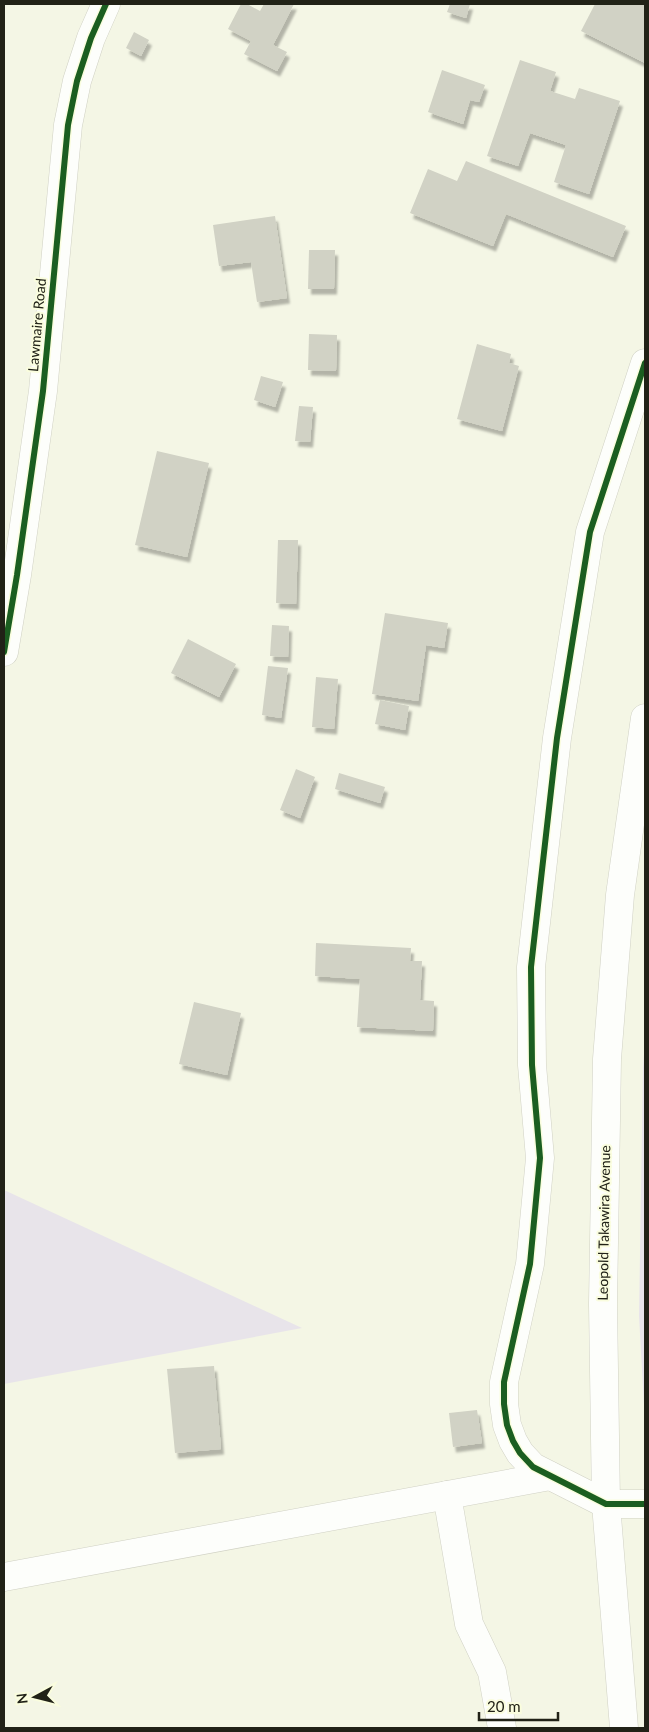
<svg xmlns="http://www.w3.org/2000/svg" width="649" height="1732" font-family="Lato,sans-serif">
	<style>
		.green { fill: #e8e4ea }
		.building { fill: #d1d2c5; filter: url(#shadow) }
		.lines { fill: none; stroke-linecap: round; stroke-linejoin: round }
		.minor-casing { stroke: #d0d1c4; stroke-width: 29 }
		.highway-casing { stroke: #d0d1c4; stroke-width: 29 }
		.minor { stroke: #fdfefb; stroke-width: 28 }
		.highway { stroke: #fdfefb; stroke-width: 28 }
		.cycleway-casing { stroke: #fafdde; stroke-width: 9 }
		.cycleway { stroke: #1b5e20; stroke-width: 6 }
		.labels { text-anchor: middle; stroke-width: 4; stroke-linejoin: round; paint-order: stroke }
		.street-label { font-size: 14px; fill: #212217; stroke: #fafdde }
	</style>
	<defs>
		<filter id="shadow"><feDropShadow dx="3" dy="5.5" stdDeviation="1" flood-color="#0004"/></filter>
	</defs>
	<rect width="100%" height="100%" fill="#f4f6e5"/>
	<g class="green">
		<polygon points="645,1040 645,1423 639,1316 643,1068"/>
		<polygon points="4,1190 302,1328 4,1384"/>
	</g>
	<g class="building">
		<polygon points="241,4 247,4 260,11 264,4 294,4 273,45 287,52 277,71 244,54 251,41 228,29"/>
		<polygon points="450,4 470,4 466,18 447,12"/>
		<polygon points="595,4 645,4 645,63 581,31"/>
		<polygon points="134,32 149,40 141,56 126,48"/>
		<polygon points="520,60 556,72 550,91 575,99 579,88 620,101 589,194 554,182 566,145 530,133 518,166 487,156"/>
		<polygon points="442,70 485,85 479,102 470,100 463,124 428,112"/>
		<polygon points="466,161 626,226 613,257 506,214 493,246 410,213 428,169 457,181"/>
		<polygon points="275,216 287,298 257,302 251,262 219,266 213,225"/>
		<polygon points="309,250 335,250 334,289 308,289"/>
		<polygon points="309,334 337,335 336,371 308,370"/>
		<polygon points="477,344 511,354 509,363 519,366 502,431 457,419"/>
		<polygon points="261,376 283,382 275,407 254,400"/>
		<polygon points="299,406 313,407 310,442 295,441"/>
		<polygon points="157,451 209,463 187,557 135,545"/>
		<polygon points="278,540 298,540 296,604 276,603"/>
		<polygon points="385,613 448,623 444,648 426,645 418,701 372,694"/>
		<polygon points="272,625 289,626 288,657 270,656"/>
		<polygon points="188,639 236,664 219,697 171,673"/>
		<polygon points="268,666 288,668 281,718 262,715"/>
		<polygon points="316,677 338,679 334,729 312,727"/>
		<polygon points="380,700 409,706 405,730 375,724"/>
		<polygon points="296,769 315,777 300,818 280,810"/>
		<polygon points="339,773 385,787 380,803 335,789"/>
		<polygon points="316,943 411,948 410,961 422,961 420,1000 434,1001 433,1031 357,1027 360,979 315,976"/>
		<polygon points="194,1002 241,1013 227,1075 179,1064"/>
		<polygon points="214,1366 221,1449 175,1453 167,1369"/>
		<polygon points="477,1410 482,1443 453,1447 449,1413"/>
	</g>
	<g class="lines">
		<g class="minor-casing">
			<g id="minor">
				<polyline points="645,363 590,532 557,738 531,967 532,1065 540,1158 530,1264 504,1382 504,1404 507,1425 513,1441 520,1453 533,1467 606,1504 645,1504"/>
				<polyline points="4,652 17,575 43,391 68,125 77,81 91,38 106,4"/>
				<polyline points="447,1495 469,1624 492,1672 502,1728"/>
				<polyline points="4,1577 550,1476"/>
			</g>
		</g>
		<g class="highway-casing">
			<polyline id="highway" points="624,1728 606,1504 603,1304 607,1059 620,895 645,718"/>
		</g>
		<use href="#minor" class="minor"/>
		<use href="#highway" class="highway"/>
		<g class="cycleway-casing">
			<g id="cycleway">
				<polyline points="645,363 590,532 557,738 531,967 532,1065 540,1158 530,1264 504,1382 504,1404 507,1425 513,1441 520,1453 533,1467 606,1504 645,1504"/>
				<polyline points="4,652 17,575 43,391 68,125 77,81 91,38 106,4"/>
			</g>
		</g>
		<use href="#cycleway" class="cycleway"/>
	</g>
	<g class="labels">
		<g class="street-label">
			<text transform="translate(37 325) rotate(-85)" y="5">Lawmaire Road</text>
			<text transform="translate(604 1223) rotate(-89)" y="5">Leopold Takawira Avenue</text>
		</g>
	</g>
	<rect width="649" height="1732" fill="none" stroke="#212217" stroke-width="10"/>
	<g transform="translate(35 1697) rotate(263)" stroke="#fafdde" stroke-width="4" paint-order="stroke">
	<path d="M0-4L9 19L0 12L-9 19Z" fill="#212217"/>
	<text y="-8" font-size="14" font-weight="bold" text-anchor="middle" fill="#212217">N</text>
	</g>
	<path d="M479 1712v8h79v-8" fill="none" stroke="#212217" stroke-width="2.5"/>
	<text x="487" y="1712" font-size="15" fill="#212217" stroke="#fafdde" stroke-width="4" paint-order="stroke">20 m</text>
</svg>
